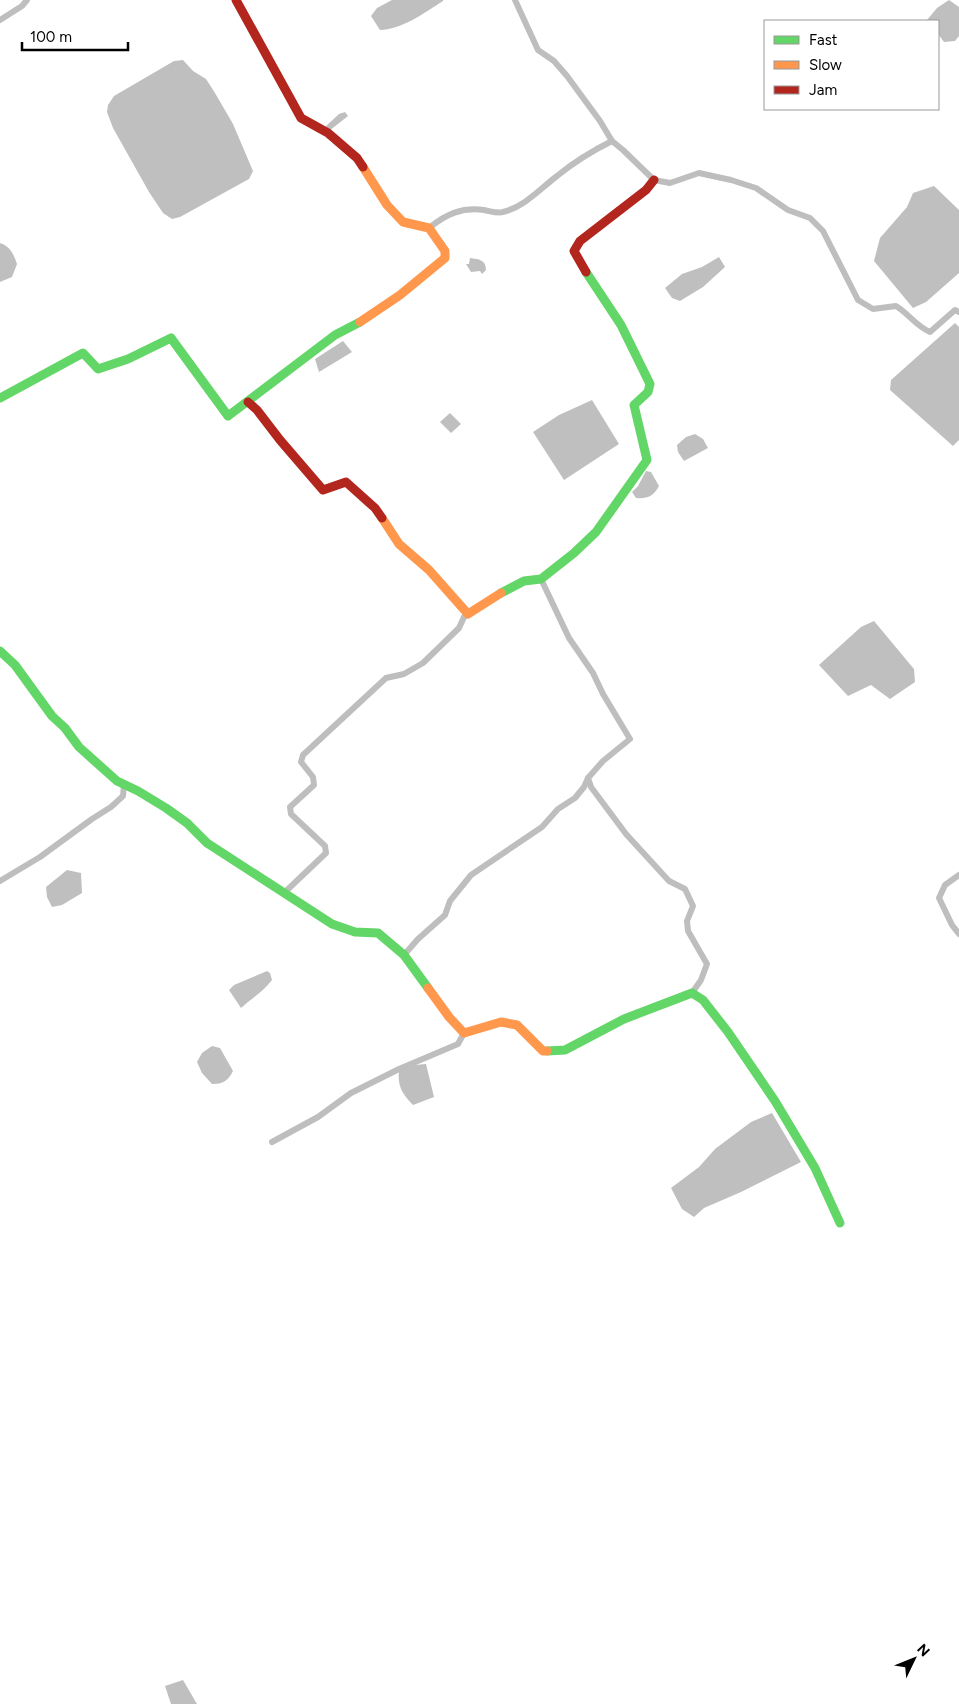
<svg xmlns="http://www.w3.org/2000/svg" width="959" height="1704" font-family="Figtree,sans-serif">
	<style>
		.water { fill: #bfbfbf }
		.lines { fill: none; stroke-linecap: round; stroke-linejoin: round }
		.street { stroke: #bebebe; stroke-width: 6 }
		.fast { stroke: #63d668; stroke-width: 9 }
		.slow { stroke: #ff974d; stroke-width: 9 }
		.jam { stroke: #b3261e; stroke-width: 9 }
	</style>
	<rect width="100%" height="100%" fill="#fff"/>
	<g class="water">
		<path d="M392 0H443V1C424 13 403 29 380 30L371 16 377 8Z"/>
		<polygon points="949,0 959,7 959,36 955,41 944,42 938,34 938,21 927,21 927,20 937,8"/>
		<polygon points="183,60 193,71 206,79 215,93 233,124 253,171 249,179 180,217 172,219 163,213 149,192 113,128 107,112 108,105 114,96 174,61"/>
		<polygon points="345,112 348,116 329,131 326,126 339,114"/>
		<polygon points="934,186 959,210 959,273 926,302 913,308 874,261 880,238 907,207 913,193"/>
		<path d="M0 243C10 246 14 255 17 264L12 277 0 282Z"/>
		<polygon points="719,257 725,267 703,287 680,301 672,298 665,288 682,274 702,267"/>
		<path d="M470 258C479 259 486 260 486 270L482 274 480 271 471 272 466 264H469Z"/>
		<polygon points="955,323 959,327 959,440 953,446 890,390 891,380"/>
		<polygon points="343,341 352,352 319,372 315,359"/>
		<polygon points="592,400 619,444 564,480 533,432 559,415"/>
		<polygon points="450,413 461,424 451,433 440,422"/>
		<polygon points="695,434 703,439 708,448 684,461 678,452 677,445 686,437"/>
		<path d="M646 471 651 472 659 486C654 496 647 499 636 498L632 492 638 486Z"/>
		<polygon points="874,621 914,669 915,682 890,699 871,685 848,696 819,665 861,627"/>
		<polygon points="67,870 81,873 82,893 62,905 52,907 47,897 46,887"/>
		<path d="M267 971 270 973 272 980C263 992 252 998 241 1008L229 990 234 985Z"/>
		<path d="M212 1046 220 1048 233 1071C228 1081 223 1084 212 1084L202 1073 197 1062 202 1053Z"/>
		<path d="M426 1064 434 1097 413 1105C403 1095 397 1086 399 1071L415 1065Z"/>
		<polygon points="772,1113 801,1162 741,1192 704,1208 694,1217 682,1209 671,1188 699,1167 715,1149 751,1122"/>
		<polygon points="183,1680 197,1704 171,1704 165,1686"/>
	</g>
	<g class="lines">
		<g class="street">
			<path d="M515 0 538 50 554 61 567 76 600 121 612 141 623 150 654 180 670 183 699 173 731 180 756 188 788 210 810 218 823 231 858 300 873 309 896 306C909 314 916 326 930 332L955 310 959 312"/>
			<polyline points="0,20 22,6 27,0"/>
			<path d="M429 228C446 214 462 207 484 210 490 211 498 214 503 212 524 207 540 189 557 176 574 162 592 151 612 141"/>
			<polyline points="541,579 569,638 593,673 603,694 630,739 603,761 588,778 591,787 626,834 669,881 685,889 693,906 687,921 688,931 707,964 701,980 692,993"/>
			<polyline points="959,875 945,885 939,898 952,925 959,934"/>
			<polyline points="0,881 40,857 92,819 111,807 123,796 124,785"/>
			<polyline points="285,892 326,853 325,846 291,814 290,807 314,785 313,777 301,762 303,755 386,678 404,674 423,663 459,628 464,617 468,614"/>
			<polyline points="404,955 418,939 445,915 450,901 471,875 542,827 558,809 575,798 584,787 588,778"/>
			<polyline points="272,1142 318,1117 351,1093 399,1069 458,1044 464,1033"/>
		</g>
		<g class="fast">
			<polyline points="0,398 83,353 98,369 128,359 171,338 228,416 335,335 360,322"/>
			<polyline points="501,593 524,581 541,579 574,553 596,532 647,460 634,405 648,392 650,384 621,325 586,272"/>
			<polyline points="0,651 15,665 52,716 65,728 79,747 117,781 138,791 166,808 187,823 207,843 332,924 355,932 378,933 404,955 428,988"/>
			<polyline points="547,1051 565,1050 624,1019 692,993 703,1000 728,1032 775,1101 815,1168 840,1223"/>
		</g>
		<g class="slow">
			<polyline points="360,322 400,295 445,258 445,251 429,228 403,222 387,205 363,167"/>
			<polyline points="382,518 399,544 429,570 468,614 501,593"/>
			<polyline points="428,988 449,1017 464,1033 501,1022 517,1025 543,1051 547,1051"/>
		</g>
		<g class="jam">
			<polyline points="236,0 301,118 328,133 357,158 363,167"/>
			<polyline points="586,272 574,251 580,241 646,190 654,180"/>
			<polyline points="248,402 257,410 280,440 323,490 346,482 375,508 382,518"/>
		</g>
	</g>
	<rect x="764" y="20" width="175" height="90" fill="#ffffff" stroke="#999999"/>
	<rect x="774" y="36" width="25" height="8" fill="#63d668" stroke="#999999"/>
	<text x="809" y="45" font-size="15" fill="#000000">Fast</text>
	<rect x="774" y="61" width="25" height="8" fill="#ff974d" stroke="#999999"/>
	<text x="809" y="70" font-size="15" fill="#000000">Slow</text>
	<rect x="774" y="86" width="25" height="8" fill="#b3261e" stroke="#999999"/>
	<text x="809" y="95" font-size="15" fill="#000000">Jam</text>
	<g transform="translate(914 1659) rotate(47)" stroke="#ffffff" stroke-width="4" paint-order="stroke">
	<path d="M0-4L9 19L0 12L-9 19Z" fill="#000000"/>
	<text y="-8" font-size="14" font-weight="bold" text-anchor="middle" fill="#000000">N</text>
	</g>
	<path d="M22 42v8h106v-8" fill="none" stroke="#000000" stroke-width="2.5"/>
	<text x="30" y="42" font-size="15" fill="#000000" stroke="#ffffff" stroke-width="4" paint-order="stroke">100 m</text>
</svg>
